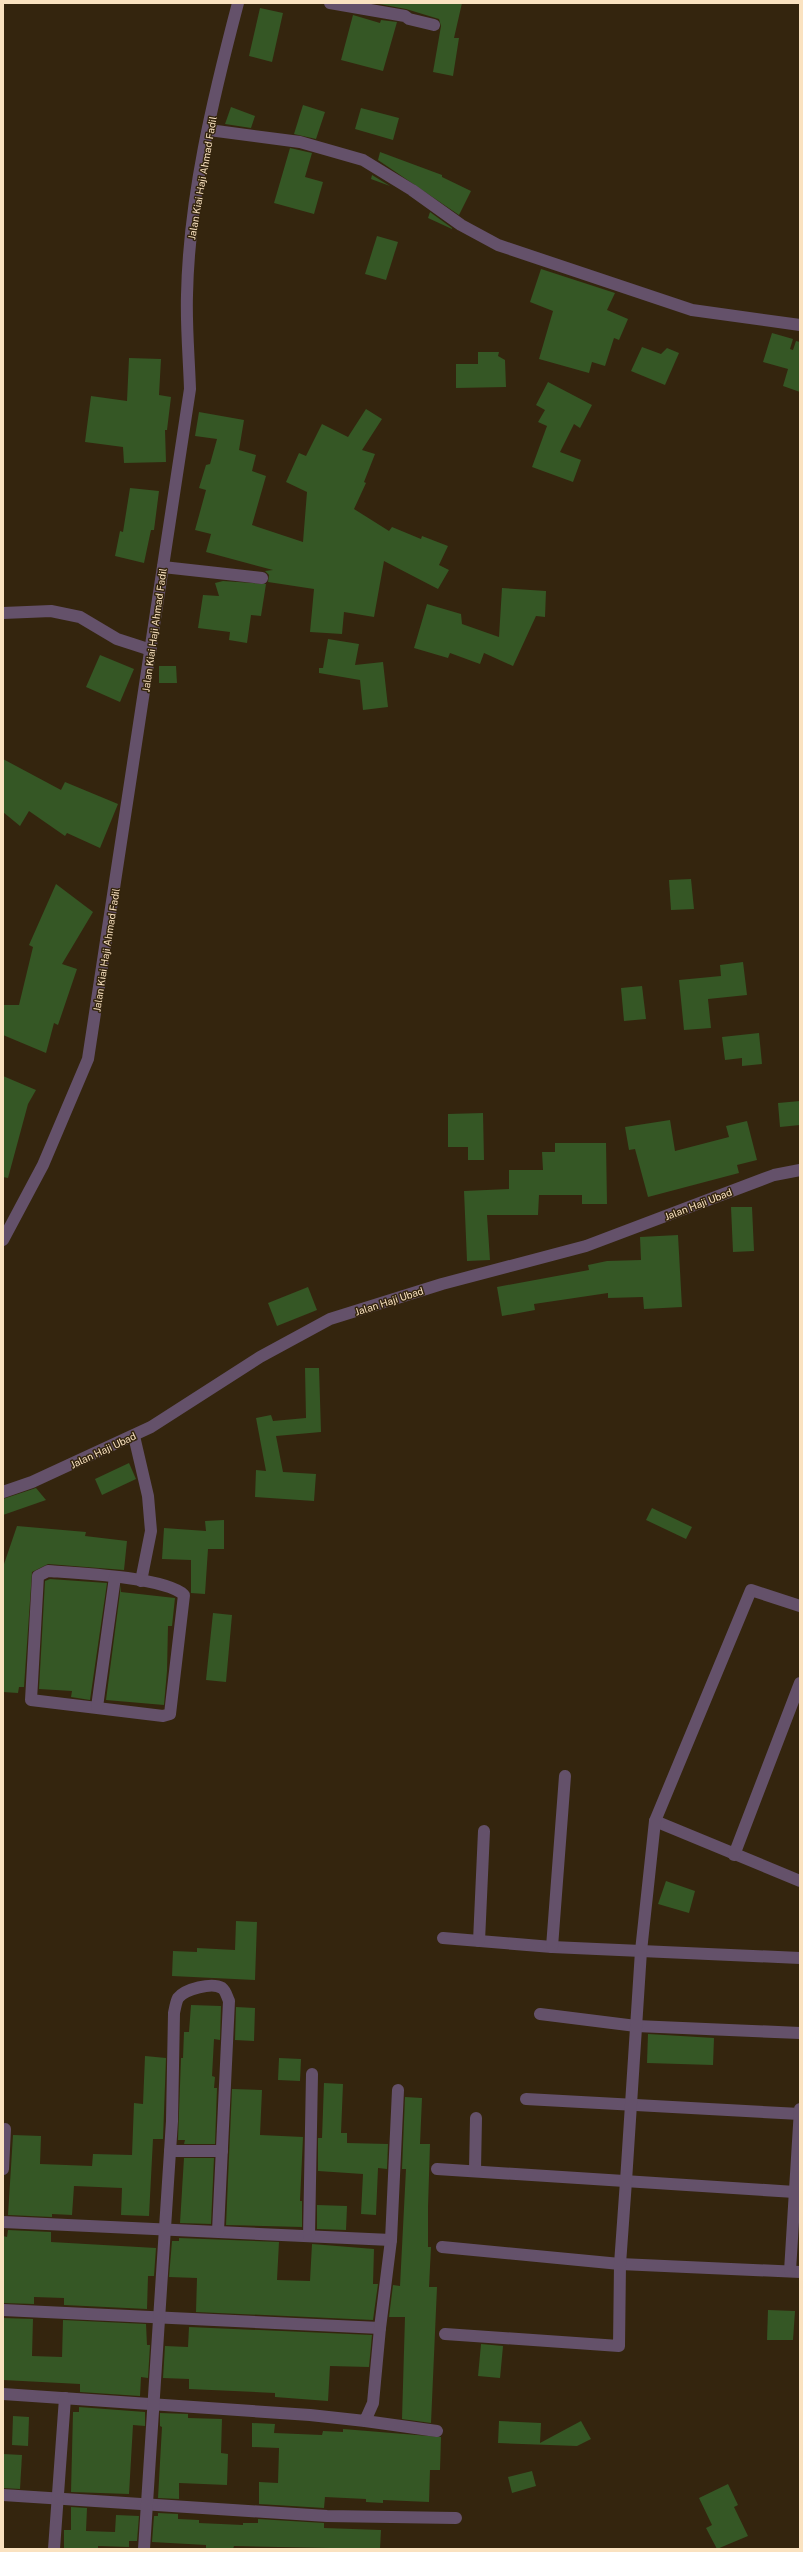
<svg xmlns="http://www.w3.org/2000/svg" width="803" height="2552" font-family="'Public Sans',sans-serif">
	<style>
		.building { fill: #355725 }
		.lines { fill: none; stroke-linecap: round; stroke-linejoin: round }
		.minor { stroke: #64516a; stroke-width: 12 }
		.labels { text-anchor: middle; stroke-width: 3; stroke-linejoin: round; paint-order: stroke }
		.street-label { font-size: 10px; fill: #fae2c0; stroke: #34250e }
	</style>
	<rect width="100%" height="100%" fill="#34250e"/>
	<g class="building">
		<polygon points="374,3 462,3 454,38 459,38 453,76 433,72 441,26 439,19 406,9"/>
		<polygon points="260,8 283,13 272,62 249,56"/>
		<polygon points="353,15 380,23 381,20 397,22 383,71 341,60"/>
		<polygon points="303,105 325,112 316,139 294,134"/>
		<polygon points="231,107 255,116 251,128 225,124"/>
		<polygon points="361,108 399,118 393,140 355,129"/>
		<polygon points="290,148 312,153 305,177 323,182 314,214 274,203"/>
		<polygon points="380,152 442,175 442,177 471,191 459,215 378,160"/>
		<polygon points="372,175 390,186 371,179"/>
		<polygon points="430,212 452,228 452,229 428,218"/>
		<polygon points="377,236 398,242 386,280 365,274"/>
		<polygon points="541,269 615,293 607,310 628,319 619,340 614,338 605,366 592,362 589,373 539,359 553,311 530,302"/>
		<polygon points="772,333 793,339 790,349 793,350 796,341 800,342 800,392 783,386 788,369 763,362"/>
		<polygon points="642,347 661,354 667,348 679,353 665,385 631,371"/>
		<polygon points="478,352 499,352 498,356 505,360 506,387 456,388 456,364 478,364"/>
		<polygon points="129,358 161,359 159,395 171,397 167,430 165,430 166,462 124,463 123,447 85,442 91,396 127,401"/>
		<polygon points="548,382 592,405 580,428 574,424 560,452 581,460 573,482 532,467 547,426 538,422 545,410 536,405"/>
		<polygon points="366,409 382,419 362,450 375,454 364,482 366,483 354,509 389,531 392,527 421,539 422,536 448,546 439,565 449,570 438,589 384,561 374,617 344,612 342,634 310,632 314,589 268,582 269,575 265,571 273,570 206,552 211,534 195,530 206,490 199,488 206,465 210,464 217,439 195,436 199,412 244,420 239,450 256,455 252,471 266,476 252,525 303,542 307,492 286,482 299,453 306,456 322,424 348,437"/>
		<polygon points="130,488 159,491 154,530 151,530 144,563 115,556 120,531 123,532"/>
		<polygon points="223,581 266,584 261,616 251,615 247,643 229,640 230,632 198,628 203,595 219,596 215,583"/>
		<polygon points="502,588 546,591 545,617 536,616 513,666 484,653 480,664 450,653 448,658 414,648 427,604 461,614 462,624 499,637"/>
		<polygon points="328,639 359,644 355,665 383,662 388,707 363,710 360,680 319,673 319,668 323,668"/>
		<polygon points="100,655 134,669 120,702 86,687"/>
		<polygon points="159,666 176,666 177,683 159,683"/>
		<polygon points="3,759 61,790 65,782 118,804 100,848 67,833 65,836 29,811 20,826 3,812"/>
		<polygon points="691,879 694,909 671,910 669,880"/>
		<polygon points="56,884 93,912 62,964 77,969 58,1025 54,1023 46,1053 3,1035 3,1005 19,1005 33,947 29,945"/>
		<polygon points="743,962 747,995 708,999 711,1028 684,1030 679,980 721,976 720,965"/>
		<polygon points="642,986 646,1019 624,1021 621,988"/>
		<polygon points="759,1033 762,1064 742,1066 742,1058 725,1060 722,1037"/>
		<polygon points="3,1076 36,1090 28,1104 8,1178 3,1177"/>
		<polygon points="800,1101 800,1125 780,1127 778,1103"/>
		<polygon points="483,1113 484,1160 468,1160 468,1147 448,1147 448,1114"/>
		<polygon points="670,1120 675,1151 729,1137 726,1126 747,1121 757,1160 737,1165 739,1173 648,1197 635,1149 629,1150 625,1127"/>
		<polygon points="555,1143 606,1143 607,1204 582,1204 582,1195 539,1195 538,1215 487,1215 490,1260 467,1261 464,1191 509,1189 509,1170 543,1170 542,1152 555,1152"/>
		<polygon points="731,1207 752,1207 754,1251 733,1252"/>
		<polygon points="678,1235 682,1307 644,1309 643,1297 608,1298 608,1293 534,1304 535,1310 502,1316 497,1287 589,1270 588,1265 607,1261 641,1260 640,1237"/>
		<polygon points="308,1287 317,1310 277,1326 268,1303"/>
		<polygon points="305,1368 319,1368 321,1432 276,1436 283,1472 316,1474 314,1501 255,1497 256,1470 266,1471 256,1418 271,1415 273,1421 306,1418"/>
		<polygon points="129,1463 136,1479 102,1495 95,1479"/>
		<polygon points="36,1488 46,1500 3,1515 3,1499"/>
		<polygon points="652,1508 692,1527 686,1539 646,1520"/>
		<polygon points="224,1520 224,1549 208,1549 205,1594 191,1593 191,1560 162,1559 164,1528 206,1531 205,1521"/>
		<polygon points="17,1526 86,1532 85,1536 127,1541 124,1570 48,1564 32,1572 24,1687 19,1687 18,1693 3,1692 3,1567"/>
		<polygon points="50,1579 107,1583 90,1700 71,1697 72,1691 39,1689 45,1581"/>
		<polygon points="121,1585 121,1592 175,1598 172,1626 168,1626 167,1671 164,1705 106,1700"/>
		<polygon points="213,1613 232,1615 226,1682 206,1680"/>
		<polygon points="666,1881 695,1891 689,1913 658,1904"/>
		<polygon points="236,1921 257,1922 255,1980 172,1976 173,1951 197,1952 197,1948 235,1950"/>
		<polygon points="191,2005 221,2006 220,2040 214,2039 212,2076 215,2077 214,2088 217,2088 215,2144 184,2144 185,2140 178,2140 181,2058 183,2058 184,2032 189,2032"/>
		<polygon points="236,2007 255,2008 254,2041 235,2040"/>
		<polygon points="648,2034 714,2038 713,2065 647,2063"/>
		<polygon points="145,2056 166,2058 163,2139 153,2139 149,2216 121,2215 122,2188 74,2186 72,2215 52,2214 52,2217 8,2215 13,2135 41,2136 40,2164 92,2166 93,2154 132,2155 134,2103 143,2104"/>
		<polygon points="279,2058 301,2059 300,2081 278,2080"/>
		<polygon points="324,2083 343,2084 341,2133 347,2133 347,2143 388,2144 387,2169 378,2168 376,2215 361,2214 363,2174 318,2171 318,2138 322,2138"/>
		<polygon points="232,2089 262,2090 260,2135 303,2137 300,2201 302,2201 302,2227 226,2225"/>
		<polygon points="405,2097 422,2098 420,2144 430,2144 428,2207 428,2247 431,2247 429,2287 437,2287 431,2423 402,2419 405,2317 389,2317 393,2285 400,2286 406,2169 402,2169"/>
		<polygon points="184,2158 214,2158 211,2224 180,2223"/>
		<polygon points="317,2205 347,2206 346,2230 317,2229"/>
		<polygon points="8,2230 51,2232 51,2242 156,2248 154,2276 148,2276 147,2309 64,2305 64,2298 34,2297 34,2304 3,2303 3,2236 7,2237"/>
		<polygon points="179,2238 279,2242 277,2280 310,2281 312,2244 374,2249 373,2284 378,2284 373,2320 196,2312 197,2278 169,2277 172,2241 179,2241"/>
		<polygon points="768,2310 795,2311 793,2340 767,2340"/>
		<polygon points="3,2318 33,2319 32,2356 62,2357 63,2320 146,2324 147,2345 150,2345 148,2378 141,2377 140,2396 80,2392 80,2384 3,2380"/>
		<polygon points="189,2327 372,2335 369,2367 330,2366 328,2401 275,2397 275,2393 189,2389 189,2379 163,2378 165,2346 188,2347"/>
		<polygon points="481,2344 503,2346 500,2378 478,2376"/>
		<polygon points="79,2407 145,2412 145,2426 133,2425 129,2494 71,2492 73,2412 79,2412"/>
		<polygon points="160,2413 188,2414 188,2418 222,2419 221,2453 228,2454 227,2485 179,2483 179,2499 158,2498 162,2427 160,2426"/>
		<polygon points="13,2416 29,2417 28,2446 12,2445"/>
		<polygon points="499,2421 541,2423 540,2443 581,2421 591,2439 577,2446 498,2443"/>
		<polygon points="252,2423 275,2424 274,2433 322,2435 323,2431 343,2432 343,2429 441,2437 440,2470 430,2470 429,2502 383,2500 383,2503 366,2502 366,2499 325,2497 324,2508 259,2504 259,2482 278,2483 279,2448 252,2447"/>
		<polygon points="3,2454 22,2455 20,2489 3,2488"/>
		<polygon points="532,2471 536,2486 512,2493 508,2477"/>
		<polygon points="728,2484 738,2505 734,2507 748,2536 717,2549 706,2528 712,2525 699,2498"/>
		<polygon points="71,2507 87,2508 86,2531 115,2532 116,2515 139,2516 137,2541 129,2541 129,2547 98,2546 98,2549 64,2549 64,2530 71,2530"/>
		<polygon points="158,2513 178,2514 178,2519 199,2520 199,2523 243,2525 243,2523 258,2523 258,2519 324,2523 324,2528 381,2530 380,2549 234,2546 233,2549 206,2549 206,2545 152,2542 154,2516 158,2516"/>
	</g>
	<g class="lines">
		<g class="minor">
			<polyline points="330,3 405,16 409,19 434,25"/>
			<polyline points="209,130 300,142 363,160 412,190 461,225 498,245 692,310 800,325"/>
			<polyline points="163,567 262,578"/>
			<polyline points="3,613 51,611 80,617 117,639 151,650"/>
			<path d="M3 1240 43 1165 88 1059 190 389C189 358 186 326 187 295 189 197 213 98 238 3"/>
			<polyline points="134,1436 148,1496 151,1531 141,1581"/>
			<polyline points="3,1492 32,1482 151,1427 260,1357 330,1319 442,1284 586,1246 774,1175 800,1170"/>
			<path d="M48 1571C76 1573 165 1577 184 1595L170 1714 163 1716 31 1700 38 1576Z"/>
			<polyline points="97,1707 115,1577"/>
			<polyline points="655,1821 800,1881"/>
			<polyline points="734,1855 800,1683"/>
			<polyline points="443,1938 552,1947 800,1958"/>
			<polyline points="479,1941 484,1831"/>
			<polyline points="552,1947 565,1776"/>
			<polyline points="540,2014 636,2026 800,2033"/>
			<polyline points="526,2099 800,2114"/>
			<polyline points="170,2151 222,2151"/>
			<polyline points="3,2169 5,2129"/>
			<polyline points="437,2169 795,2192"/>
			<polyline points="475,2170 476,2118"/>
			<polyline points="3,2222 391,2240"/>
			<polyline points="309,2236 312,2074"/>
			<polyline points="442,2247 620,2264 800,2272"/>
			<polyline points="790,2271 800,2109"/>
			<polyline points="3,2310 380,2328"/>
			<polyline points="445,2334 619,2346 620,2264 626,2181 641,1951 655,1821 751,1590 800,1606"/>
			<polyline points="3,2394 310,2415 365,2421 373,2403 380,2328 391,2240 398,2090"/>
			<polyline points="365,2421 437,2431"/>
			<polyline points="3,2495 327,2516 456,2518"/>
			<polyline points="54,2549 65,2398"/>
			<path d="M144 2549 172 2121 174 2013C175 2008 176 2002 178 1998 185 1989 212 1982 222 1988 226 1991 227 1997 229 2001L218 2231"/>
		</g>
	</g>
	<g class="labels">
		<g class="street-label">
			<text transform="translate(202 178) rotate(-80)" y="4">Jalan Kiai Haji Ahmad Fadil</text>
			<text transform="translate(154 630) rotate(-82)" y="4">Jalan Kiai Haji Ahmad Fadil</text>
			<text transform="translate(106 950) rotate(-81)" y="4">Jalan Kiai Haji Ahmad Fadil</text>
			<text transform="translate(698 1204) rotate(-21)" y="4">Jalan Haji Ubad</text>
			<text transform="translate(389 1301) rotate(-18)" y="4">Jalan Haji Ubad</text>
			<text transform="translate(103 1450) rotate(-25)" y="4">Jalan Haji Ubad</text>
		</g>
	</g>
	<rect width="803" height="2552" fill="none" stroke="#fae2c0" stroke-width="8"/>
</svg>
